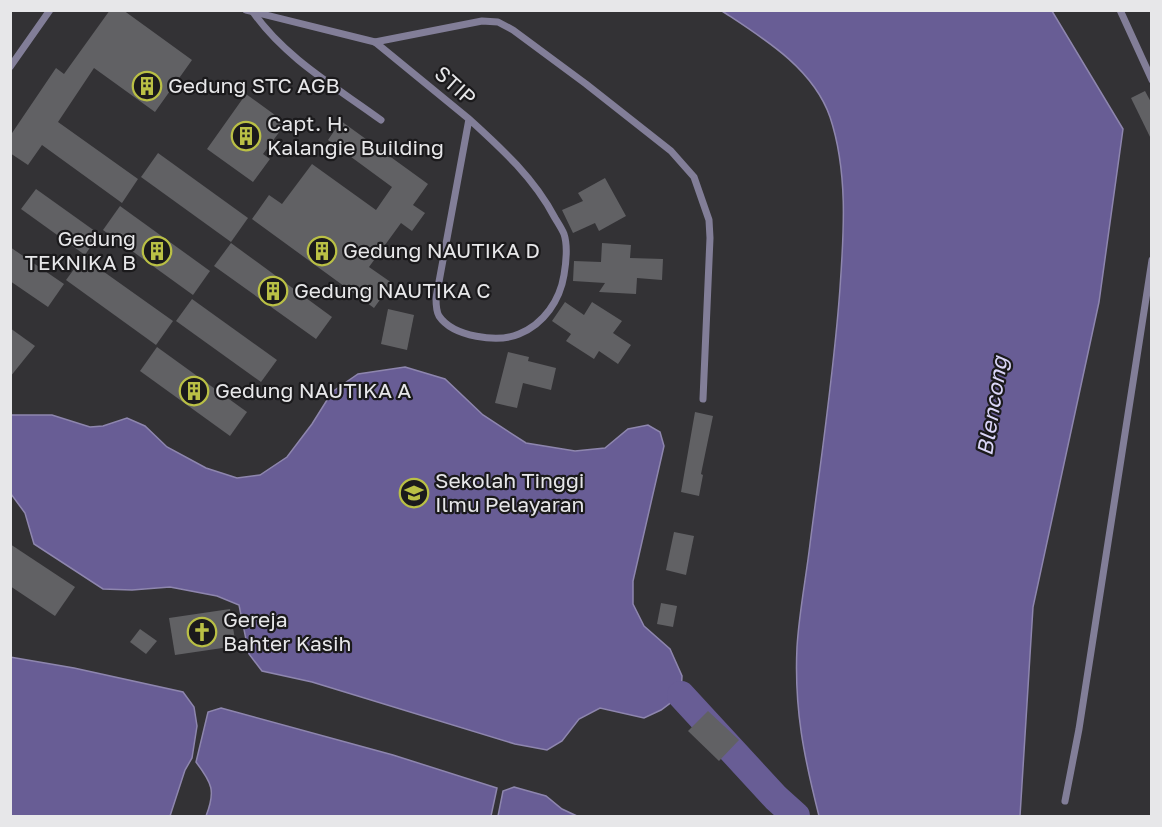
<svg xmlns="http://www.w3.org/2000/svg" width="1162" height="827" font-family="'Golos Text',sans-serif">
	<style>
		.water { fill: #685d95; stroke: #8e86ae; stroke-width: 1.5 }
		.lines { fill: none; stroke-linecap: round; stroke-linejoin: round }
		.river { stroke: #685d95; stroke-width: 28 }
		.building { fill: #616164 }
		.service { stroke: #827e98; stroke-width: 7 }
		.labels { text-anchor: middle; stroke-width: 4.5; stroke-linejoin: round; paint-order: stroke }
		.poi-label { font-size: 21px; fill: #e7e7e9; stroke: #1b1a1c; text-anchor: start }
		.street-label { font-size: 21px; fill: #e7e7e9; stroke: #1b1a1c }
		.water-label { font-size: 22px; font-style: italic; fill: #dbd6f8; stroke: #1b1a1c }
	</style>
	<rect width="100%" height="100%" fill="#333235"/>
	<g class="water">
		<path d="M722 11H1052L1123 129 1099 302 1033 607 1020 816H819C804 757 794 709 797 647 799 613 806 578 810 544 821 458 834 373 840 288 844 232 848 171 830 117 813 68 763 38 722 11Z"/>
		<polygon points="405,367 445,379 483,415 526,443 575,451 605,448 628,429 648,425 660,432 664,446 633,581 633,604 644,626 670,649 682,676 681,695 661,710 644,718 600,708 579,719 562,741 547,750 515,744 312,682 262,671 249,654 239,605 217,596 170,587 132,590 103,589 34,544 25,513 11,494 11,415 52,415 90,427 103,426 127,418 145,426 167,447 206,468 237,478 260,475 287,457 312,424 332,392 358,374"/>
		<polygon points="10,657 74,668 183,692 194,707 197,726 192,758 185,770 170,816 11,816"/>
		<path d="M221 708 393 755 497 788 491 816H206C216 791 212 783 196 762L208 712Z"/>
		<polygon points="514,787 546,796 562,809 577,816 498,816 503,791"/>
	</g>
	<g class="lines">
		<polyline class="river" points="681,695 776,798 796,816"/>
	</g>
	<g class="building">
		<polygon points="110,10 123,10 192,60 155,112 94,68 58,122 138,179 122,203 42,145 28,165 10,153 10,136 56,68 64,74"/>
		<polygon points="1145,91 1152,104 1152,141 1131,98"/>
		<polygon points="246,94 286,123 263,154 270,159 253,182 207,149"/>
		<polygon points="341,121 428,184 413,205 425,213 412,231 401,223 369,267 392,283 374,308 252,219 269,195 282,204 312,164 376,210 392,187 328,140"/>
		<polygon points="158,153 248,218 231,242 141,177"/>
		<polygon points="605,178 626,216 599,231 595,223 573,233 562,210 583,201 578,193"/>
		<polygon points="36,189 99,234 85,255 21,209"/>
		<polygon points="120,206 210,271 193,295 103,230"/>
		<polygon points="231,243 332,317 316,339 214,266"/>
		<polygon points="602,243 631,245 630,258 663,259 662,280 637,278 636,294 599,292 605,283 573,281 574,261 601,262"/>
		<polygon points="10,247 64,284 48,307 10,281"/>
		<polygon points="83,257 173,321 156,345 66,280"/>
		<polygon points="192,299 277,360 261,382 176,321"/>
		<polygon points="565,302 584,315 592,302 622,321 613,333 631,345 618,364 599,351 594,359 566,341 571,334 552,321"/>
		<polygon points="388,309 414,315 407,350 381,344"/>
		<polygon points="10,328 35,346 10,377"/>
		<polygon points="157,347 247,412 230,436 140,371"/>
		<polygon points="508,352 529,357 528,361 556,368 551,390 523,383 517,408 495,403"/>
		<polygon points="695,412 713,416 701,474 703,475 699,496 681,492"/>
		<polygon points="674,532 694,536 686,575 666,570"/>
		<polygon points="10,544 75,587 55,616 10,586"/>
		<polygon points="661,603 677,606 673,627 657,624"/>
		<polygon points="230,609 236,646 175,655 169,618"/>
		<polygon points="140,629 157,641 146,654 130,642"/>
		<polygon points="708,711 739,740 719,761 688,731"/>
	</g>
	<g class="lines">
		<g class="service">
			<path d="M246 10 375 42 469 119 436 298C436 304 436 311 439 316 453 337 498 343 519 334 544 324 560 300 564 275 566 263 568 246 564 234 562 229 558 223 555 218 534 178 502 149 469 119"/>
			<polyline points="1120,10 1152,80"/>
			<path d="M253 12C285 58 336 87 381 120"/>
			<polyline points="375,42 482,21 498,22 513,30 586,84 671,151 694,177 709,220 710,238 703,399"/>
			<polyline points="10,67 50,10"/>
			<polyline points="1065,801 1079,729 1152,260"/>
		</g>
	</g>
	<defs>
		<g id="building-ring" transform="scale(1.5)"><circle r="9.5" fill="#1b1a1c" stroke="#bac045" stroke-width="1.5"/><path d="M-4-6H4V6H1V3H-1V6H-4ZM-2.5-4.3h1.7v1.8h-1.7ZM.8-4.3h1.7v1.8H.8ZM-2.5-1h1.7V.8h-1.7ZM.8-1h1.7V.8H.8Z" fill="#bac045"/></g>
		<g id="university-ring" transform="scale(1.5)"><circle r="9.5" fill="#1b1a1c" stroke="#bac045" stroke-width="1.5"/><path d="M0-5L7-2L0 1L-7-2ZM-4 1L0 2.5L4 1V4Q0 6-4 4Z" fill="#bac045"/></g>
		<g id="church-ring" transform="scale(1.5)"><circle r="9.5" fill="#1b1a1c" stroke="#bac045" stroke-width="1.5"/><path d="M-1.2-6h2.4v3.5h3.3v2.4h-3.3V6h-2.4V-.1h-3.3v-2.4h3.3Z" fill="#bac045"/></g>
	</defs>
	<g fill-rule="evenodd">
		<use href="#building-ring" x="147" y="86"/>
		<use href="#building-ring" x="246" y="136"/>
		<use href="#building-ring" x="157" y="251"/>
		<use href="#building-ring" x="322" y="251"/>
		<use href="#building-ring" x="273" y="291"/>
		<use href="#building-ring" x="194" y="391"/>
		<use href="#university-ring" x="414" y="493"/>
		<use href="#church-ring" x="202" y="632"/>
	</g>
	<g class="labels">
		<g class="poi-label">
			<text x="168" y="93">Gedung STC AGB</text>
			<text x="267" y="131">Capt. H.<tspan x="267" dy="24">Kalangie Building</tspan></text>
			<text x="136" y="246" text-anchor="end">Gedung<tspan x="136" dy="24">TEKNIKA B</tspan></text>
			<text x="343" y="258">Gedung NAUTIKA D</text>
			<text x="294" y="298">Gedung NAUTIKA C</text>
			<text x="215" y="398">Gedung NAUTIKA A</text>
			<text x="435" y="488">Sekolah Tinggi<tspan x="435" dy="24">Ilmu Pelayaran</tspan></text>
			<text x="223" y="627">Gereja<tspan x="223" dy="24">Bahter Kasih</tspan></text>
		</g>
		<g class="street-label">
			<text transform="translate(455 86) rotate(42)" y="7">STIP</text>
		</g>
		<g class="water-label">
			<text transform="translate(992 406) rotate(-81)" y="8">Blencong</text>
		</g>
	</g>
	<rect width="1162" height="827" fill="none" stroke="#e7e7e9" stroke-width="24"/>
</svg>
